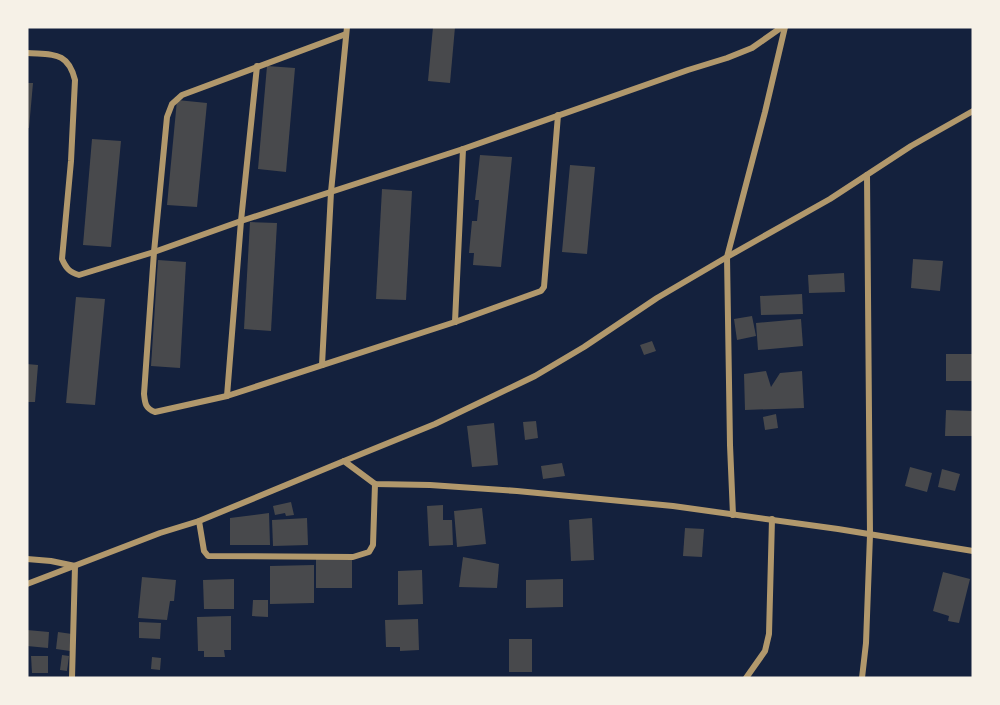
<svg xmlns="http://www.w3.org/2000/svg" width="1000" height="705" font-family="Signika,sans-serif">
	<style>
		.building { fill: #48494c }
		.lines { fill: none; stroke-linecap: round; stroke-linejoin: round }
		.minor { stroke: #b1986c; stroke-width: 6 }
	</style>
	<rect width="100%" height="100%" fill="#14213d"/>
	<g class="building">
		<polygon points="433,27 455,27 450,83 428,81"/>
		<polygon points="267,66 295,68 286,172 258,169"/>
		<polygon points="27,83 33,83 29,128 27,128"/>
		<polygon points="177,100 207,103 197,207 167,205"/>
		<polygon points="92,139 121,141 111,247 83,245"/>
		<polygon points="480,155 512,157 501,267 473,265 474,253 469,253 472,221 477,221 479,200 475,200"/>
		<polygon points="570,165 595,167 587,254 562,252"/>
		<polygon points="382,189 412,191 406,300 376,299"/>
		<polygon points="250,222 277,223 271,331 244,329"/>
		<polygon points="913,259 943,261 940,291 911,288"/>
		<polygon points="158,260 186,262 180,368 151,366"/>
		<polygon points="844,273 845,292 809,293 808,275"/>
		<polygon points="802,294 803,314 761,315 760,296"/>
		<polygon points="76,297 105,299 95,405 66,403"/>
		<polygon points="752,316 756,336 737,340 734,319"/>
		<polygon points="801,319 803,346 758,350 756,323"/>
		<polygon points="652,341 656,351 644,355 640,345"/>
		<rect x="946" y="354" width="27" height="27"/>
		<polygon points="27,364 38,365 35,402 27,402"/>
		<polygon points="766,371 771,387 780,373 802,371 804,408 745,410 744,374"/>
		<polygon points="946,410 973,411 973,436 945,436"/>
		<polygon points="776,414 778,428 765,430 763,417"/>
		<polygon points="536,421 538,438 525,440 523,422"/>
		<polygon points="494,423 498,465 472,467 467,426"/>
		<polygon points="562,463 565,476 543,479 541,466"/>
		<polygon points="910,467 932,473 927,492 905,486"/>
		<polygon points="942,469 960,474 955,491 938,487"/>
		<polygon points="291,502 294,515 286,516 285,513 275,515 273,506"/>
		<polygon points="443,505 443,520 452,520 453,545 429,546 427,506"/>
		<polygon points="482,508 486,544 457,547 454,511"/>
		<polygon points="269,513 270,545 230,545 230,518"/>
		<polygon points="307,518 308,545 273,546 272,520"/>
		<polygon points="592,518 594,560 571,561 569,520"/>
		<polygon points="685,528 704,529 702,557 683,556"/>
		<polygon points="463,557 499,564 497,588 459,587"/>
		<rect x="316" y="559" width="36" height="29"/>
		<polygon points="314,565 314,603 270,604 270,566"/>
		<polygon points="422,570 423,604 398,605 398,571"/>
		<polygon points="943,572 970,579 959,623 948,621 949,616 933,611"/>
		<polygon points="142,577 176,580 174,601 170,601 167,620 138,618"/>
		<polygon points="234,579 234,609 204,609 203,580"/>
		<polygon points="563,579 563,607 526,608 526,580"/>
		<polygon points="253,600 268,600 268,617 252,616"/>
		<polygon points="231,616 231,650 224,650 225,657 204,657 204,651 198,651 197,617"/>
		<polygon points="418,619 419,650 400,651 400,647 386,647 385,620"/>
		<polygon points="139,622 161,623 160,639 139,638"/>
		<polygon points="27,630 49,632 48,648 27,646"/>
		<polygon points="58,632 72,634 70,651 56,649"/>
		<rect x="509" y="639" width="23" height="33"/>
		<polygon points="62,655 69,656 67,671 60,670"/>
		<polygon points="31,656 48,656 48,673 32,673"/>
		<polygon points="152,657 161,658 160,670 151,669"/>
	</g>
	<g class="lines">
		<g class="minor">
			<path d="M346 34 182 95 172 104 167 117 154 252 144 394C145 403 145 408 155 412L227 396 455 322 541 291 544 287 558 115"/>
			<path d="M27 53C53 55 68 51 75 80L71 161 62 259C66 268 69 272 79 275L154 252 241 221 463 149 688 70 727 58 752 48 782 27"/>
			<polyline points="455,322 463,149"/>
			<polyline points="322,365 331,192 347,27"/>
			<polyline points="227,396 241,221 257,66"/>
			<polyline points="344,461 435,424 535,376 584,347 657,298 727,257 765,112 785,27"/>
			<polyline points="733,515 730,445 727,257 830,199 911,146 973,111"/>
			<polyline points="199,521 204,551 208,556 353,557 369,552 373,545 375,484"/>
			<polyline points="27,559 51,561 75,566 72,678"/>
			<polyline points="27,584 160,533 199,521 344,461 375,484 430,485 517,491 673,506 838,529 973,551"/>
			<polyline points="746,678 765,651 769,634 772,519"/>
			<polyline points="862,678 866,643 870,535 867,175"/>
		</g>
	</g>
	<rect width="1000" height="705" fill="none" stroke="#f6f1e7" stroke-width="57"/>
</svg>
